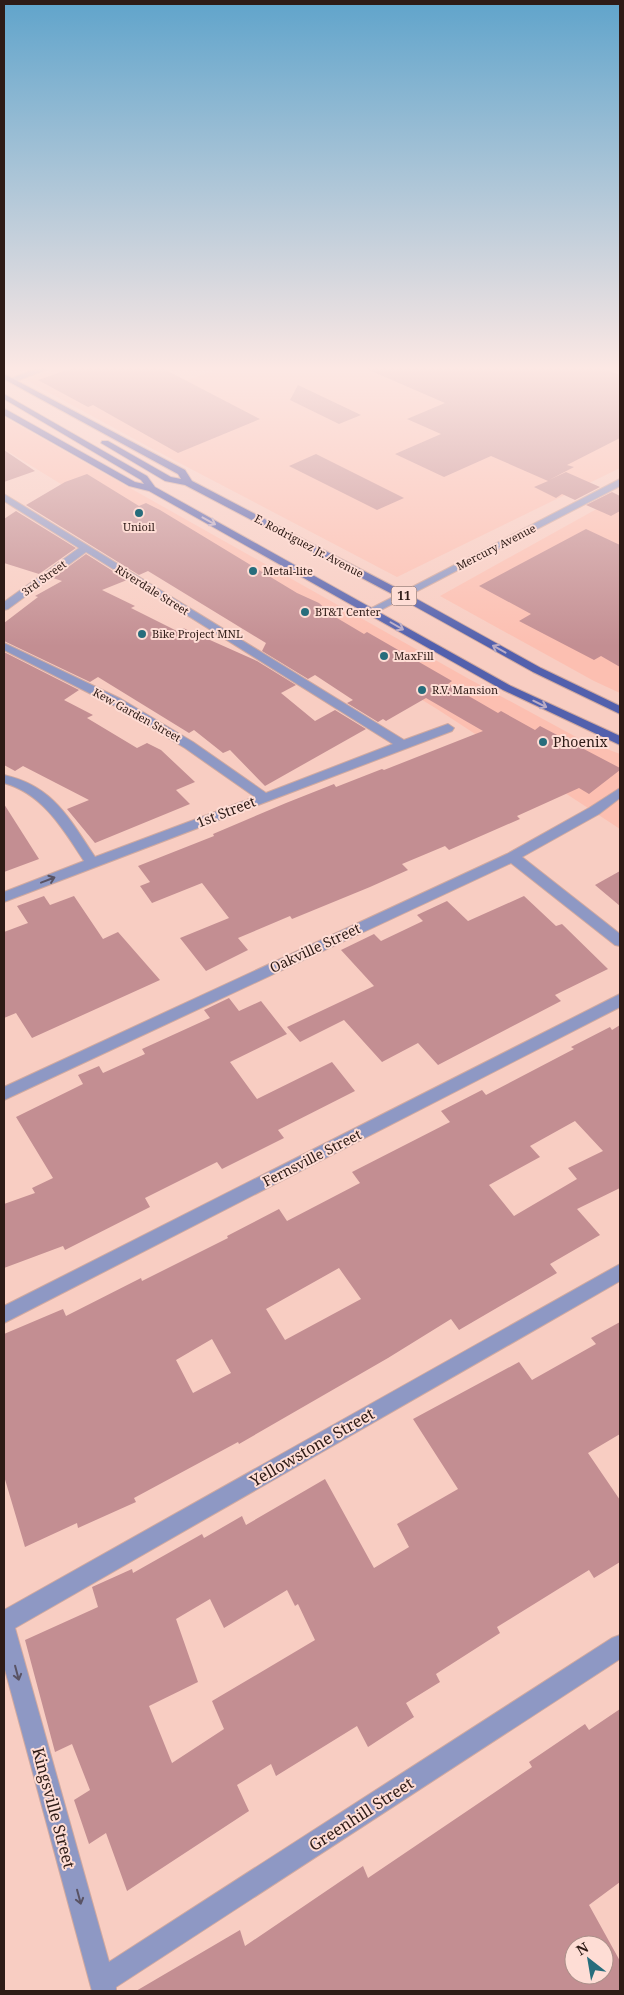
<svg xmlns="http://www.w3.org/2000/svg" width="624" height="1995" font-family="'Noto Serif',serif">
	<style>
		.built { fill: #fcbfb1 }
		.building { fill: #c38e92; fill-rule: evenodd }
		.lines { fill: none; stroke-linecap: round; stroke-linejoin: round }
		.street-casing { stroke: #d0a9a0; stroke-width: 2 }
		.primary-casing { stroke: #d0a9a0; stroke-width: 2 }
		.street { fill: #8e98c4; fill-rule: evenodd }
		.primary { fill: #5260ad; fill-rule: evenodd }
		.oneway { stroke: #b9abc5 }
		.oneway2 { stroke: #595364 }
		.poi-dot { fill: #276d7c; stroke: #feddd5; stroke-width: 2 }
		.labels { text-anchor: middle; stroke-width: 4; stroke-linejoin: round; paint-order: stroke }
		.far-poi-label { font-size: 11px; fill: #2e1b16; stroke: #feddd5; text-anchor: start }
		.far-street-label { font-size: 11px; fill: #2e1b16; stroke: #feddd5 }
		.shield { fill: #feddd5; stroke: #6c554f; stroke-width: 1 }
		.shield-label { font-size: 12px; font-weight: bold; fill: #2e1b16 }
		.poi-label { font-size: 14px; fill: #2e1b16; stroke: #feddd5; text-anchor: start }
		.street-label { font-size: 14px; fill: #2e1b16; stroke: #feddd5 }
		.near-street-label { font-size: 16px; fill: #2e1b16; stroke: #feddd5 }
	</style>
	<rect width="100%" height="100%" fill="#f8cdc2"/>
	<g class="built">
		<polygon points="62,367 117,367 161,389 225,367 620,367 620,468 397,577 149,447 26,380"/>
		<polygon points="4,417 469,679 578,738 620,754 620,829 437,709 309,631 204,572 4,449"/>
		<polygon points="620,496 620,693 594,681 440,596"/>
	</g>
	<g class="building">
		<polygon points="75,367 160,367 260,419 178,453 93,405 88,407 38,380"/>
		<polygon points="362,367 598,367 620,375 620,438 567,465 574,467 549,480 566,472 600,487 575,500 562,494 556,498 534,487 548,481 491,456 444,477 395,454 441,434 407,419 445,403"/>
		<polygon points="298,385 361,415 339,424 290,400"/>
		<polygon points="4,450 35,471 4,482"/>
		<polygon points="316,454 404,498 377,510 289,466"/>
		<polygon points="87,474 139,506 146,503 160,510 297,593 319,603 332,615 364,634 367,632 452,681 448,684 498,713 501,711 535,730 540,726 620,768 620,770 589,794 579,788 517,816 520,819 449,850 445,846 402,864 408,870 370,887 292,919 290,916 238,938 248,950 206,971 180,938 229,918 202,883 152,903 140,886 150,882 138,866 214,836 213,834 286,803 334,784 336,787 382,769 384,770 483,731 426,698 386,721 383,719 378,722 347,703 353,700 315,675 308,679 262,651 266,643 148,571 139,575 26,505 65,482"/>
		<polygon points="612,492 620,496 620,511 611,516 586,505"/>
		<polygon points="16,511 76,548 39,574 4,563 4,519"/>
		<polygon points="586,529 620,545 620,667 601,656 594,660 519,621 531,614 479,586"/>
		<polygon points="86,554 127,580 102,590 135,606 131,608 177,631 183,628 257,661 296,685 281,693 315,721 335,710 366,729 265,786 230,750 223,753 194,730 189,733 98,677 90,682 4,641 4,623 38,597 35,596 62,581 53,578"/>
		<polygon points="4,652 79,690 64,700 93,715 87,718 137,748 147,743 161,750 195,782 176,790 190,804 95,843 67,809 89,800 23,766 15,771 4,765"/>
		<polygon points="4,804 39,859 4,872"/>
		<polygon points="620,871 620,906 595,885"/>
		<polygon points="44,896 50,905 74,896 103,939 118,932 160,980 32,1038 16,1013 4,1018 4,932 28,923 17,906"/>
		<polygon points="524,896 556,926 562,924 608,969 555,995 561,1001 438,1065 418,1043 382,1062 344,1020 300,1042 287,1027 374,986 341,950 374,934 381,941 423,921 417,915 447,901 468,921"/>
		<polygon points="229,998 239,1011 261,1001 287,1034 230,1062 257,1099 332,1062 355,1091 278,1130 284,1138 222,1169 217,1162 145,1198 150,1207 65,1250 63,1246 4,1268 4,1204 35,1193 32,1188 53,1178 16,1117 83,1084 78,1075 99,1066 103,1073 145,1054 142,1049 210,1018 204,1010"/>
		<path d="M620 1025V1188L577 1209 600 1235 550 1264 557 1273 459 1330 451 1319 388 1358 239 1444 238 1442 134 1498 136 1502 78 1528 77 1523 25 1547 4 1476V1334L63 1309 66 1316 141 1278 142 1281 228 1238 227 1236 279 1209 287 1221 360 1183 352 1172 450 1122 441 1111 482 1090 486 1095 574 1049 571 1047 610 1027 612 1030ZM575 1121 603 1151 568 1168 577 1179 514 1216 489 1185 540 1157 530 1146ZM339 1268 361 1299 285 1340 266 1309ZM212 1339 231 1373 193 1393 176 1360Z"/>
		<path d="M620 1322V1434L588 1453 620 1500V1562L594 1578 589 1570 497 1627 500 1633 436 1674 440 1682 406 1703 414 1717 368 1747 357 1726 276 1776 271 1764 237 1785 249 1811 127 1891 106 1833 89 1844 74 1800 90 1790 72 1744 55 1752 25 1640 98 1607 92 1587 132 1569 133 1573 202 1534 204 1538 242 1516 246 1525 325 1479 374 1568 409 1547 397 1524 458 1489 413 1419 519 1362 532 1380 596 1344 591 1338ZM287 1590 295 1606 298 1604 315 1640 212 1701 224 1729 172 1763 149 1706 198 1682 176 1619 210 1599 224 1628Z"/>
		<path d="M620 1709V1882L589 1905 620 1961V1991H136L240 1930 245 1946 363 1866 368 1878 532 1767 529 1762 585 1724 589 1730ZM574 1945H604V1975H574Z"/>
	</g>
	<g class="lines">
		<g class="street-casing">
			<g id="street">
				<polygon points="41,367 53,367 14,382 7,380"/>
				<polygon points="620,479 620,486 375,613 371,614 366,611"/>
				<path d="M4 494 404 740 448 724 454 728 452 731 4 902V892L84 861C63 829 43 794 4 783V775C53 786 69 818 95 857L255 797 185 748 113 705 4 650V643L121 699 193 742 266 793 393 744 86 552 8 609 4 610V602L79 548 4 501Z"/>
				<polygon points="620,788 620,798 599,814 522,857 620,934 620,946 615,945 511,863 4,1100 4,1087 507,854 589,808"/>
				<polygon points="620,994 620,1007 4,1323 4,1306"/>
				<polygon points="620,1264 620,1281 15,1628 109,1962 612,1638 620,1635 620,1659 116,1987 116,1991 92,1991 4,1666 4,1610"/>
			</g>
		</g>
		<g class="primary-casing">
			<g id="primary">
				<polygon points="4,374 185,470 192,481 406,593 541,668 620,706 620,714 533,672 398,597 185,485 165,481 101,443 102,441 108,441 171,477 181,479 178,474 4,379"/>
				<polygon points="4,394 147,476 155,487 511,686 620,736 620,745 503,690 149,491 129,486 4,415 4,409 7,410 135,482 144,484 141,480 4,399"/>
			</g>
		</g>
		<use href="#street" class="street"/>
		<use href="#primary" class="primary"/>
	</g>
	<defs><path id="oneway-shaft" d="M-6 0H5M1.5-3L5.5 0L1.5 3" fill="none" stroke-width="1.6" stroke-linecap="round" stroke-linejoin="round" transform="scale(1.25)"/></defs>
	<g class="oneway">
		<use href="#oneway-shaft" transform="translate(209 521) rotate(29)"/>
		<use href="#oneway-shaft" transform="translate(397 626) rotate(30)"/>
		<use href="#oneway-shaft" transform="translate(499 649) rotate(-151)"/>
		<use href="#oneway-shaft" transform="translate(540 704) rotate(26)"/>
	</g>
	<g class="oneway2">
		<use href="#oneway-shaft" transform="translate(48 880) rotate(-21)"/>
		<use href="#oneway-shaft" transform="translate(17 1673) rotate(75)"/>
		<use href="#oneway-shaft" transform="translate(79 1897) rotate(75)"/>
	</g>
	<linearGradient id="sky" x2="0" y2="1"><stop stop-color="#60a4cb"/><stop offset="0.57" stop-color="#fce8e4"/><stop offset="1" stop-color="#fce8e4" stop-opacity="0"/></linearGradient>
	<rect width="624" height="646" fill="url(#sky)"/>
	<g class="poi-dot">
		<circle cx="139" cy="513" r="5"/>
		<circle cx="253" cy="571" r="5"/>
		<circle cx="305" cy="612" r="5"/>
		<circle cx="142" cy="634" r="5"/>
		<circle cx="384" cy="656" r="5"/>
		<circle cx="422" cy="690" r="5"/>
		<circle cx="543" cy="742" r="5"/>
	</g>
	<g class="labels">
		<g class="far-poi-label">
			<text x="139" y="531" text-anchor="middle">Unioil</text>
			<text x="263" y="575">Metal-lite</text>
			<text x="315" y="616">BT&amp;T Center</text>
			<text x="152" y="638">Bike Project MNL</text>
			<text x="394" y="660">MaxFill</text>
			<text x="432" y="694">R.V. Mansion</text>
		</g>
		<g class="far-street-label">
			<text transform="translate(309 546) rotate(28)" y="4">E. Rodriguez Jr. Avenue</text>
			<text transform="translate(496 547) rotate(-27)" y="4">Mercury Avenue</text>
			<text transform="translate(44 578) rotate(-36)" y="4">3rd Street</text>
			<text transform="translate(152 590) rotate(32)" y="4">Riverdale Street</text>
			<text transform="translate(137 715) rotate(29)" y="4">Kew Garden Street</text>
		</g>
		<rect class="shield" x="391.5" y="586.5" width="25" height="19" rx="4"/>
		<g class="shield-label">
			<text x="404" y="600">11</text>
		</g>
		<g class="poi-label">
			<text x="553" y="747">Phoenix</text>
		</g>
		<g class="street-label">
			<text transform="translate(226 812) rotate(-21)" y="5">1st Street</text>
			<text transform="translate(315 948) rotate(-25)" y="5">Oakville Street</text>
			<text transform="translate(312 1158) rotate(-27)" y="5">Fernsville Street</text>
		</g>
		<g class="near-street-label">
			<text transform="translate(312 1447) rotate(-30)" y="6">Yellowstone Street</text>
			<text transform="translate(54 1808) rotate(75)" y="6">Kingsville Street</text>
			<text transform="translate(361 1814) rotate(-33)" y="6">Greenhill Street</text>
		</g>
	</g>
	<rect width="624" height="1995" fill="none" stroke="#2e1b16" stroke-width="10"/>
	<g transform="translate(589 1960) rotate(329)"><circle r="24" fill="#feddd5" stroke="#ab8f89"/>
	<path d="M0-4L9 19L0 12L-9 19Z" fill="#276d7c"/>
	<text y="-8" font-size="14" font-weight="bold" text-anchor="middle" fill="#2e1b16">N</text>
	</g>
</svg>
